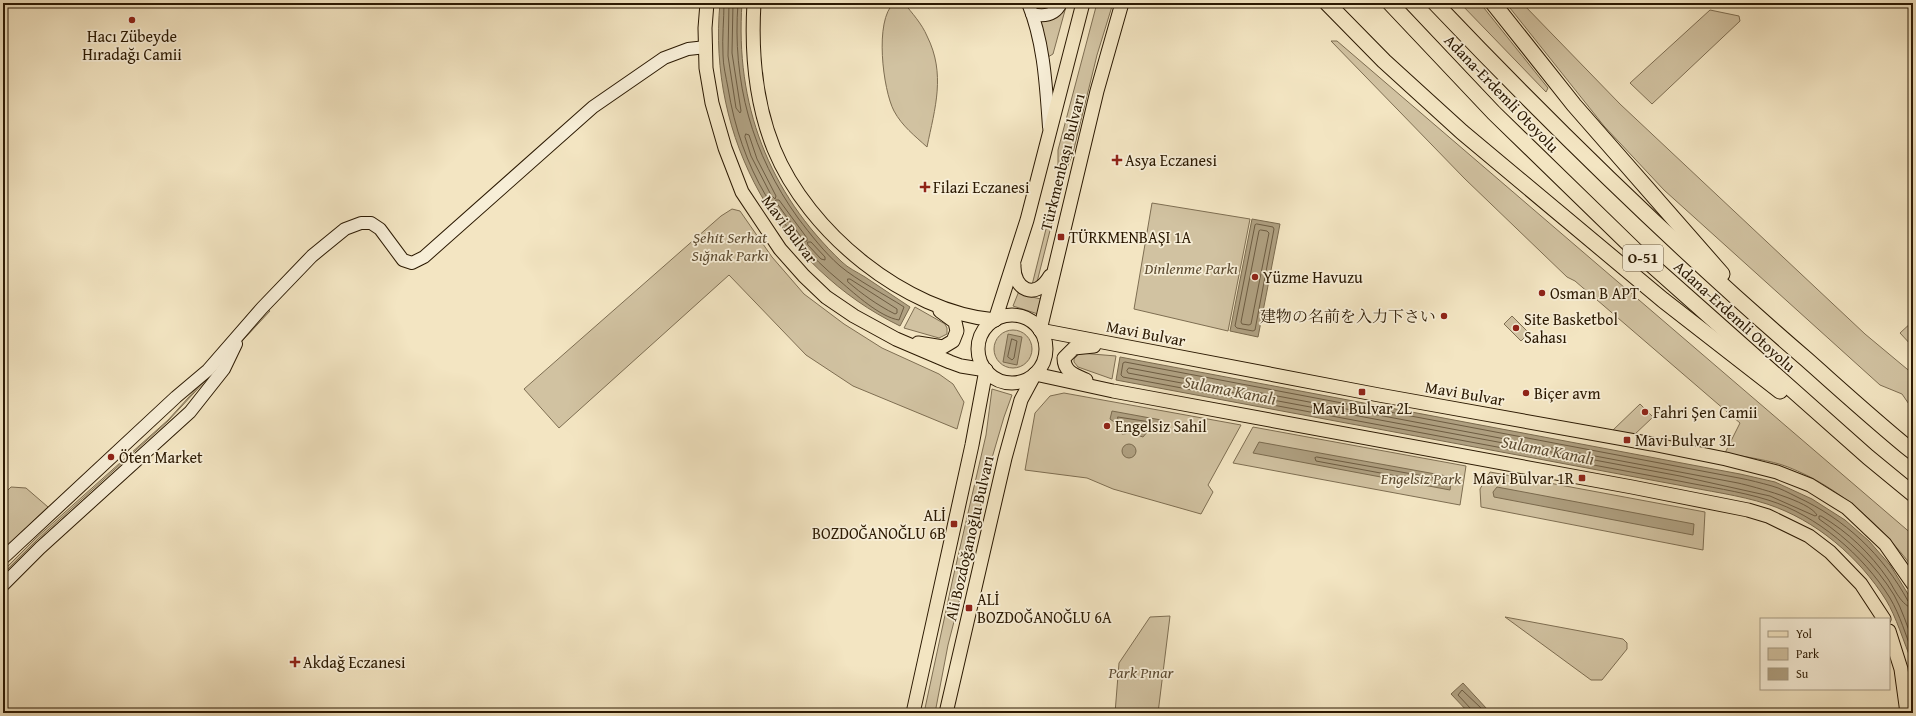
<svg xmlns="http://www.w3.org/2000/svg" width="1916" height="716" font-family="'Gentium Book Plus','Noto Serif SC','Noto Serif JP',serif">
	<style>
		.green { fill: #d1c2a1; stroke: #7e6e52 }
		.water { fill: #afa081; stroke: #7a6a4e }
		.lines { fill: none; stroke-linecap: round; stroke-linejoin: round }
		.shore { stroke: #6d5c42; stroke-width: 1 }
		.secondary-casing { stroke: #2b1902; stroke-width: 14 }
		.primary-casing { stroke: #2b1902; stroke-width: 15 }
		.highway-casing { stroke: #2b1902; stroke-width: 17 }
		.secondary { stroke: #f7eed7; stroke-width: 12 }
		.primary { stroke: #f3e5c2; stroke-width: 13 }
		.highway { stroke: #f3e5c2; stroke-width: 15 }
		.poi-dot { fill: #8f2418; stroke: #f7eed7; stroke-width: 1.5 }
		.labels { text-anchor: middle; stroke-width: 3.5; stroke-linejoin: round; paint-order: stroke }
		.shield { fill: #f7eed7; stroke: #685942; stroke-width: 1 }
		.shield-label { font-size: 15px; font-weight: bold; fill: #2b1902 }
		.poi-label { font-size: 16px; fill: #2b1902; stroke: #f7eed7; text-anchor: start }
		.street-label { font-size: 16px; fill: #2b1902; stroke: #f7eed7 }
		.park-label { font-size: 16px; font-style: italic; fill: #5d4c32; stroke: #f7eed7 }
		.water-label { font-size: 17px; font-style: italic; fill: #604f35; stroke: #f7eed7 }
	</style>
	<rect width="100%" height="100%" fill="#f3e5c2"/>
	<filter id="stains"><feTurbulence type="fractalNoise" baseFrequency=".005" numOctaves="4"/><feColorMatrix values="0 0 0 0 .2 0 0 0 0 .09 0 0 0 0 .02 0 0 0 .5 -.17"/></filter>
	<radialGradient id="worn" r=".72"><stop offset=".6" stop-color="#630" stop-opacity="0"/><stop offset="1" stop-color="#630" stop-opacity=".3"/></radialGradient>
	<g class="green">
		<path d="M894 3H904C912 13 922 24 927 36 946 74 935 108 927 147 915 136 902 126 894 111 883 90 874 20 894 3Z"/>
		<polygon points="1065,3 1067,3 1053,54 1048,57 1038,19 1051,19 1062,13"/>
		<polygon points="1097,3 1113,3 1097,55 1073,153 1063,179 1036,286 1032,285 1058,181 1058,150"/>
		<polygon points="1460,3 1480,3 1548,88 1546,92"/>
		<polygon points="1506,3 1522,3 1620,104 1865,334 1913,374 1913,410 1902,394 1880,385 1664,190 1604,126"/>
		<polygon points="1710,10 1739,16 1740,21 1652,104 1630,83"/>
		<path d="M1331 41H1337L1913 535V568C1880 524 1839 487 1788 467 1770 460 1745 457 1725 453L1740 423 1575 281 1567 277 1465 179Z"/>
		<polygon points="1152,203 1250,219 1228,331 1134,309"/>
		<polygon points="732,209 740,211 772,257 804,294 844,324 882,348 939,374 953,384 964,402 957,429 853,386 806,355 729,275 559,428 524,389 721,216"/>
		<polygon points="1019,291 1032,297 1041,299 1038,314 1013,306"/>
		<polygon points="915,307 945,324 947,328 947,334 939,338 904,328"/>
		<polygon points="268,310 270,311 168,421 37,540 3,574 3,571 36,538 168,420"/>
		<polygon points="1512,316 1529,333 1521,341 1504,324"/>
		<polygon points="1913,321 1913,347 1900,333"/>
		<circle cx="1013" cy="349" r="19"/>
		<polygon points="1080,353 1116,356 1112,379 1078,367 1074,362 1074,359"/>
		<polygon points="992,389 1012,395 1004,417 987,475 969,563 948,645 935,713 924,713 953,578 986,435"/>
		<polygon points="1064,393 1241,425 1208,485 1213,492 1201,514 1113,489 1087,478 1025,470 1035,413 1050,396"/>
		<polygon points="1640,404 1653,417 1634,435 1612,431"/>
		<polygon points="1253,427 1466,466 1460,505 1233,463"/>
		<polygon points="1490,472 1705,512 1703,550 1481,507 1480,489"/>
		<polygon points="11,487 26,488 48,507 3,550 3,495"/>
		<polygon points="1170,616 1158,713 1115,713 1119,663 1150,617"/>
		<polygon points="1505,617 1623,639 1627,643 1627,649 1602,680 1591,680"/>
	</g>
	<g class="water">
		<path d="M720 3H742C735 104 768 192 842 262 848 268 857 272 865 277 880 287 895 297 910 307L900 326C779 267 707 138 720 3Z"/>
		<polygon points="1252,219 1280,224 1258,337 1230,331"/>
		<polygon points="1008,334 1022,337 1017,365 1003,362"/>
		<path d="M1120 357 1740 474 1775 482 1812 499 1845 520 1869 541 1890 565 1913 602V672L1912 662C1904 643 1896 616 1886 600 1859 557 1816 520 1767 504 1739 495 1707 491 1678 485L1116 380Z"/>
		<polygon points="1112,411 1161,420 1159,426 1156,430 1148,431 1143,437 1131,433 1122,434 1117,424 1110,419"/>
		<polygon points="1259,442 1452,477 1450,490 1253,453"/>
		<circle cx="1129" cy="451" r="7"/>
		<polygon points="1497,487 1694,524 1693,535 1494,497 1493,492"/>
		<polygon points="1463,683 1487,709 1483,713 1469,713 1451,694"/>
	</g>
	<g class="lines">
		<g class="shore">
			<path d="M724 3C724 20 722 37 723 55 723 65 726 77 728 88 741 168 778 230 841 282 855 294 880 317 899 320L904 307C884 294 858 281 840 266 824 252 811 235 798 218 752 154 732 82 738 3"/>
			<polyline points="729,3 728,56 736,108 740,113 741,111 732,53 733,3"/>
			<polygon points="746,134 749,135 757,159 776,196 775,199 771,195 751,156 745,137"/>
			<polygon points="776,200 779,200 807,238 807,241 804,241 776,202"/>
			<polygon points="1257,224 1273,227 1274,229 1255,330 1253,331 1237,328 1235,326 1255,225"/>
			<polygon points="1261,230 1267,231 1269,233 1251,324 1249,325 1242,324 1241,322 1259,231"/>
			<polygon points="808,242 811,242 825,257 825,260 821,259 808,245"/>
			<path d="M848 279H850L897 309V313L895 314C877 305 862 294 848 282Z"/>
			<polygon points="1012,339 1017,341 1014,358 1012,360 1008,357"/>
			<path d="M1129 368 1738 483C1755 487 1809 501 1817 515L1815 516 1770 496 1680 476 1128 373 1127 371Z"/>
			<polygon points="1118,417 1150,422 1152,425 1139,433 1131,429 1125,430 1118,419"/>
			<polygon points="1317,457 1446,480 1447,483 1445,485 1316,461 1315,458"/>
			<path d="M1913 603 1908 601C1883 555 1845 519 1797 497 1789 493 1780 488 1772 486 1761 483 1750 480 1739 478L1125 362 1123 363 1121 375 1123 377 1679 481C1708 487 1739 491 1768 500 1817 515 1863 555 1890 598 1900 615 1906 636 1913 654"/>
			<path d="M1913 608C1902 607 1894 588 1888 579 1870 553 1848 532 1821 516H1819V519C1848 539 1876 565 1894 595 1902 609 1907 626 1913 641"/>
			<polyline points="1472,713 1471,709 1458,695 1462,690 1481,708 1481,713"/>
		</g>
		<g class="secondary-casing">
			<g id="secondary">
				<path d="M1028 3C1044 42 1046 85 1049 127"/>
				<path d="M1032 14C1045 17 1055 15 1061 3"/>
				<polyline points="3,558 176,397 208,370 262,308 312,256 345,229 361,223 371,223 380,229 403,260 412,263 424,257 593,107 664,58 688,49 706,47"/>
				<polyline points="3,585 40,548 190,412 224,369 236,344"/>
			</g>
		</g>
		<g class="primary-casing">
			<g id="primary">
				<polyline points="707,3 705,28 706,68 712,103 725,148 742,192 780,249 804,276 826,297 854,316 896,339 950,362 961,366 986,370"/>
				<path d="M754 3C751 53 755 102 774 149 808 232 905 312 995 320"/>
				<path d="M1014 265C1013 290 1036 301 1050 276"/>
				<circle cx="1012" cy="349" r="34"/>
				<polyline points="995,320 1027,220 1083,3"/>
				<polyline points="1040,330 1379,395 1652,444 1726,459 1777,472 1810,485 1847,508 1885,544 1913,584"/>
				<polyline points="1040,330 1097,91 1122,3"/>
				<polyline points="918,343 943,347 953,341 957,331 955,322 940,311"/>
				<polyline points="1035,374 1113,391 1632,487 1748,510 1768,516 1809,536 1830,552 1861,584 1884,619"/>
				<path d="M1086 380C1075 375 1064 372 1064 358L1074 348 1094 346"/>
				<polyline points="1889,631 1901,669 1907,713"/>
				<polyline points="913,713 972,445 986,370"/>
				<polyline points="946,713 1005,458 1021,400 1035,374"/>
			</g>
		</g>
		<g class="highway-casing">
			<g id="highway">
				<polyline points="1327,3 1384,61 1462,132 1663,300 1780,391"/>
				<polyline points="1390,3 1494,113 1637,252 1868,457 1913,494"/>
				<path d="M1435 3C1553 127 1676 247 1806 359 1841 390 1876 422 1913 452"/>
				<polyline points="1493,3 1574,105 1722,274"/>
			</g>
		</g>
		<use href="#secondary" class="secondary"/>
		<use href="#primary" class="primary"/>
		<use href="#highway" class="highway"/>
	</g>
	<g class="poi-dot">
		<circle cx="132" cy="20" r="4"/>
		<path d="M1115 154h4v4h4v4h-4v4h-4v-4h-4v-4h4z"/>
		<path d="M923 181h4v4h4v4h-4v4h-4v-4h-4v-4h4z"/>
		<rect x="1057" y="233" width="8" height="8" rx="2"/>
		<circle cx="1255" cy="277" r="4"/>
		<circle cx="1542" cy="293" r="4"/>
		<circle cx="1444" cy="316" r="4"/>
		<circle cx="1516" cy="328" r="4"/>
		<rect x="1358" y="388" width="8" height="8" rx="2"/>
		<circle cx="1526" cy="393" r="4"/>
		<circle cx="1645" cy="412" r="4"/>
		<circle cx="1107" cy="426" r="4"/>
		<rect x="1623" y="436" width="8" height="8" rx="2"/>
		<circle cx="111" cy="457" r="4"/>
		<rect x="1578" y="474" width="8" height="8" rx="2"/>
		<rect x="950" y="520" width="8" height="8" rx="2"/>
		<rect x="965" y="604" width="8" height="8" rx="2"/>
		<path d="M293 656h4v4h4v4h-4v4h-4v-4h-4v-4h4z"/>
	</g>
	<g class="labels">
		<rect class="shield" x="1623" y="245" width="40" height="26" rx="3"/>
		<g class="shield-label">
			<text x="1643" y="263">O-51</text>
		</g>
		<g class="poi-label">
			<text x="132" y="42" text-anchor="middle">Hacı Zübeyde<tspan x="132" dy="18">Hıradağı Camii</tspan></text>
			<text x="1125" y="166">Asya Eczanesi</text>
			<text x="933" y="193">Filazi Eczanesi</text>
			<text x="1069" y="243">TÜRKMENBAŞI 1A</text>
			<text x="1263" y="283">Yüzme Havuzu</text>
			<text x="1550" y="299">Osman B APT</text>
			<text x="1436" y="322" text-anchor="end">建物の名前を入力下さい</text>
			<text x="1524" y="325">Site Basketbol<tspan x="1524" dy="18">Sahası</tspan></text>
			<text x="1534" y="399">Biçer avm</text>
			<text x="1362" y="414" text-anchor="middle">Mavi Bulvar 2L</text>
			<text x="1653" y="418">Fahri Şen Camii</text>
			<text x="1115" y="432">Engelsiz Sahil</text>
			<text x="1635" y="446">Mavi Bulvar 3L</text>
			<text x="119" y="463">Öten Market</text>
			<text x="1574" y="484" text-anchor="end">Mavi Bulvar 1R</text>
			<text x="946" y="521" text-anchor="end">ALİ<tspan x="946" dy="18">BOZDOĞANOĞLU 6B</tspan></text>
			<text x="977" y="605">ALİ<tspan x="977" dy="18">BOZDOĞANOĞLU 6A</tspan></text>
			<text x="303" y="668">Akdağ Eczanesi</text>
		</g>
		<g class="street-label">
			<text transform="translate(1502 93) rotate(46)" y="6">Adana-Erdemli Otoyolu</text>
			<text transform="translate(1062 162) rotate(-76)" y="6">Türkmenbaşı Bulvarı</text>
			<text transform="translate(790 229) rotate(53)" y="6">Mavi Bulvar</text>
			<text transform="translate(1735 316) rotate(42)" y="6">Adana-Erdemli Otoyolu</text>
			<text transform="translate(1146 333) rotate(11)" y="6">Mavi Bulvar</text>
			<text transform="translate(1465 393) rotate(10)" y="6">Mavi Bulvar</text>
			<text transform="translate(969 538) rotate(-77)" y="6">Ali Bozdoğanoğlu Bulvarı</text>
		</g>
		<g class="park-label">
			<text x="730" y="243">Şehit Serhat<tspan x="730" dy="18">Sığnak Parkı</tspan></text>
			<text x="1191" y="274">Dinlenme Parkı</text>
			<text x="1421" y="484">Engelsiz Park</text>
			<text x="1141" y="678">Park Pınar</text>
		</g>
		<g class="water-label">
			<text transform="translate(1230 390) rotate(11)" y="6">Sulama Kanalı</text>
			<text transform="translate(1548 450) rotate(11)" y="6">Sulama Kanalı</text>
		</g>
	</g>
	<rect width="1916" height="716" fill="none" stroke="#f3e5c2" stroke-width="16"/>
	<rect x="4" y="4" width="1908" height="708" fill="none" stroke="#2b1902" stroke-width="2"/>
	<rect x="8" y="8" width="1900" height="700" fill="none" stroke="#2b1902"/>
	<rect x="1760" y="618" width="130" height="72" fill="#f7eed7" stroke="#a59982"/>
	<rect x="1768" y="631" width="20" height="6" fill="#f3e5c2" stroke="#a59982"/>
	<text x="1796" y="638" font-size="12" fill="#2b1902">Yol</text>
	<rect x="1768" y="648" width="20" height="12" fill="#d1c2a1" stroke="#a59982"/>
	<text x="1796" y="658" font-size="12" fill="#2b1902">Park</text>
	<rect x="1768" y="668" width="20" height="12" fill="#afa081" stroke="#a59982"/>
	<text x="1796" y="678" font-size="12" fill="#2b1902">Su</text>
	<rect width="100%" height="100%" filter="url(#stains)"/>
	<rect width="100%" height="100%" fill="url(#worn)"/>
</svg>
